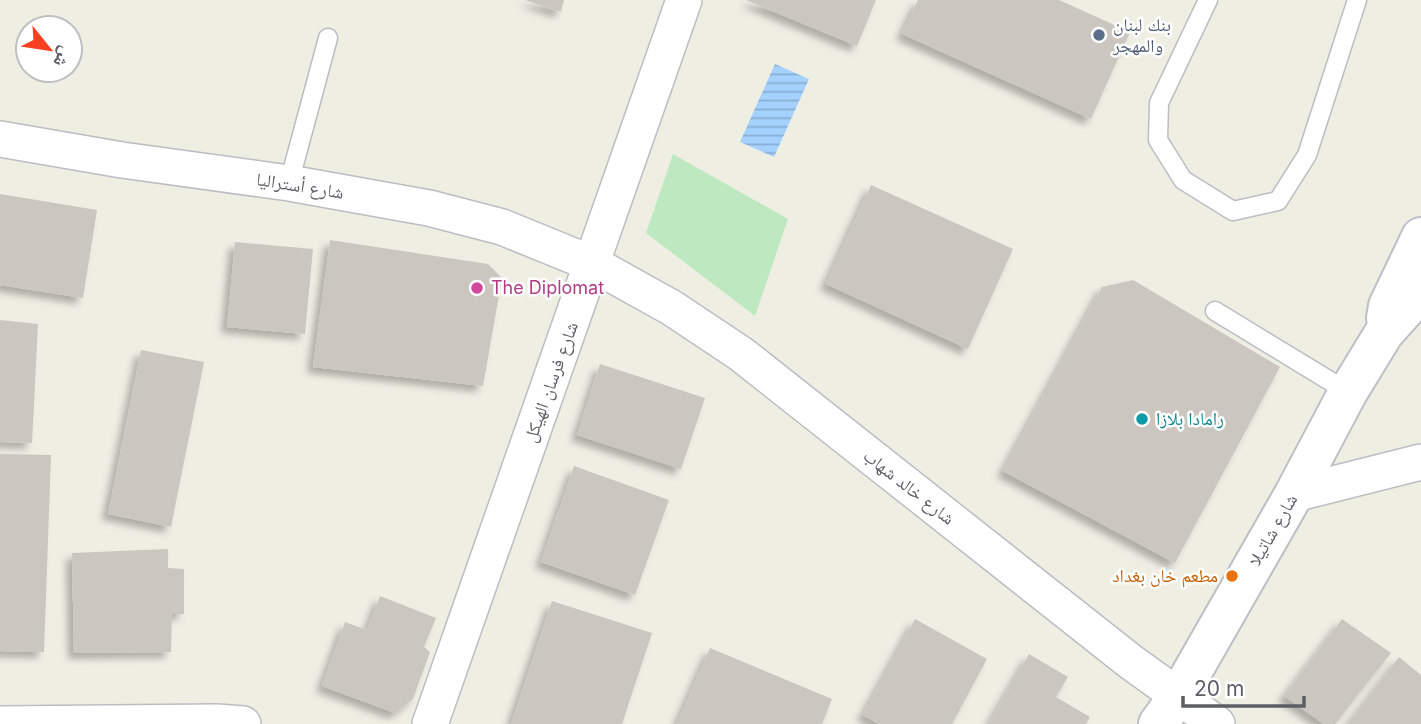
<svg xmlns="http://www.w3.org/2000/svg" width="1421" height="724" font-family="Inter,'Noto Naskh Arabic',sans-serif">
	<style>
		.green { fill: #bee9c0 }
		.water { fill: url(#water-rules) }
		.building { fill: #cbc7c0; filter: url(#shadow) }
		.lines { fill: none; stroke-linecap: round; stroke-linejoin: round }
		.lane-casing { stroke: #bbbdc3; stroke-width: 21 }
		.street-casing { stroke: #bbbdc3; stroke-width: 38 }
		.secondary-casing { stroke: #bcbfc6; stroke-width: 42 }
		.lane { stroke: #fff; stroke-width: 18 }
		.street { stroke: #fff; stroke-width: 35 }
		.secondary { stroke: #fff; stroke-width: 38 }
		.service-dot { fill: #5c6f8a; stroke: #fff; stroke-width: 2.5 }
		.hotel-dot { fill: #d1479c; stroke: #fff; stroke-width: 2.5 }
		.culture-dot { fill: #0f9aa8; stroke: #fff; stroke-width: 2.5 }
		.food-dot { fill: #e8710a; stroke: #fff; stroke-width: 2.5 }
		.labels { text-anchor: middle; stroke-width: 5; stroke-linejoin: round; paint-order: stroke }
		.service-label { font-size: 18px; fill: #4e5e75; stroke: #fff; text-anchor: start }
		.street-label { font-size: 18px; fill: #5b5f65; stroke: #fff }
		.hotel-label { font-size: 18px; fill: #b23c85; stroke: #fff; text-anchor: start }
		.culture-label { font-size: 18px; fill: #0d838f; stroke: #fff; text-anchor: start }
		.food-label { font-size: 18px; fill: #c56008; stroke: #fff; text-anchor: end }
	</style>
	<defs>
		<pattern id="water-rules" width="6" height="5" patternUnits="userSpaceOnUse" patternTransform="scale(1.75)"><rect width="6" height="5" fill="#a4d1ff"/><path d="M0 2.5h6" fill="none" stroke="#89add2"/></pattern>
		<filter id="shadow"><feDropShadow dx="-6" dy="6" stdDeviation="3.5" flood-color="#0004"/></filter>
	</defs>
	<rect width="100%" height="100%" fill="#efeee3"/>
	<polygon class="green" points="673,154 788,219 755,316 646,233"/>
	<polygon class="water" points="775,64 809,79 774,157 740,142"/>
	<g class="building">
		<polygon points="525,0 564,0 561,12"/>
		<polygon points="746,0 876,0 857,46"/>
		<polygon points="918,0 1059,0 1130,32 1091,119 902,34"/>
		<polygon points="871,185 1013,249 968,349 826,284"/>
		<polygon points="0,194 97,210 83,298 0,285"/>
		<polygon points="330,240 488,264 502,278 483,386 313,367"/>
		<polygon points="235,242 313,249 305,334 227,327"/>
		<polygon points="1133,280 1280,367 1175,563 1003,471 1102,287"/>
		<polygon points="0,320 38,324 32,443 0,442"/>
		<polygon points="141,350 204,362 171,527 108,514"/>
		<polygon points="600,364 705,398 681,469 577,435"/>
		<polygon points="0,454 51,455 44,652 0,651"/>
		<polygon points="574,466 669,500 635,595 541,562"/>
		<polygon points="168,549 168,568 184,569 184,614 172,614 171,652 74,653 72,553"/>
		<polygon points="380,596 436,618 424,647 430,652 413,699 395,713 322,686 345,622 367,630"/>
		<polygon points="552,601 652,633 622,724 511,724"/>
		<polygon points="915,619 987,659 952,724 879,724 863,715"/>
		<polygon points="1342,619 1391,653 1335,724 1324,724 1284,696"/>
		<polygon points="710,648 832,699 822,724 677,724"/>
		<polygon points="1029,654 1068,677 1056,697 1090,717 1086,724 989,724"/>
		<polygon points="1399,657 1421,675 1421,724 1348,724"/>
	</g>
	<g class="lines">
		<g class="lane-casing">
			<g id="lane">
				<polyline points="1208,0 1159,103 1158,140 1183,180 1233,211 1278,201 1307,155 1357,0"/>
				<polyline points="289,183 328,38"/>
				<polyline points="1215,311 1348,392"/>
			</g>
		</g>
		<g class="street-casing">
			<g id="street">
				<polyline points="0,139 122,160 289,183 429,208 502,227 593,264 672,308 741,354 1131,662 1217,724"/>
				<polyline points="1294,494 1421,462"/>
				<polyline points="0,724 217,722 243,724"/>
				<polyline points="430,724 684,0"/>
			</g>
		</g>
		<g class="secondary-casing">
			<g id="secondary">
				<polyline points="1386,318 1388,306 1421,237"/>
				<polyline points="1158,724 1179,695 1294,494 1348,392 1384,333 1421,292"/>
			</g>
		</g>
		<use href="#lane" class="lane"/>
		<use href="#street" class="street"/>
		<use href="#secondary" class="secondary"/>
	</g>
	<circle class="service-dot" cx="1099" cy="35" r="7"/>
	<circle class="hotel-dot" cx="477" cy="288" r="7"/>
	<circle class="culture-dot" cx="1142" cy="419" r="7"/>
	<circle class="food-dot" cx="1232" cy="576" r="7"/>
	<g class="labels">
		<g class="service-label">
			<text x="1113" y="31">بنك لبنان<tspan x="1113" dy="21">والمهجر</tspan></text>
		</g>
		<g class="street-label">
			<text transform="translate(300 186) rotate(9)" y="6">شارع أستراليا</text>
			<text transform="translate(551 382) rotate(-70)" y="6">شارع فرسان الهيكل</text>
			<text transform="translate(909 487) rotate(38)" y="6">شارع خالد شهاب</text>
			<text transform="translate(1273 530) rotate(-60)" y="6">شارع شاتيلا</text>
		</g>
		<g class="hotel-label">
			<text x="491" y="294">The Diplomat</text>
		</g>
		<g class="culture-label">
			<text x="1156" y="425">رامادا بلازا</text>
		</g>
		<g class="food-label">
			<text x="1218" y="582">مطعم خان بغداد</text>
		</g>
	</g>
	<g transform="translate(49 49) rotate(120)"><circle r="33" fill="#ffffff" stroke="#bdbfc1" stroke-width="2"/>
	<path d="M0-5L12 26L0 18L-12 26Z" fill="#f83f21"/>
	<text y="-10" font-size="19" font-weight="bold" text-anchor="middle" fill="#5b5f65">ش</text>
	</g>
	<path d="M1183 696v10h121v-10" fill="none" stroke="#5b5f65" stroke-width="3.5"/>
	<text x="1194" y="696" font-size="21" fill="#5b5f65" stroke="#ffffff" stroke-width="5" paint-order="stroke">20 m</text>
</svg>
